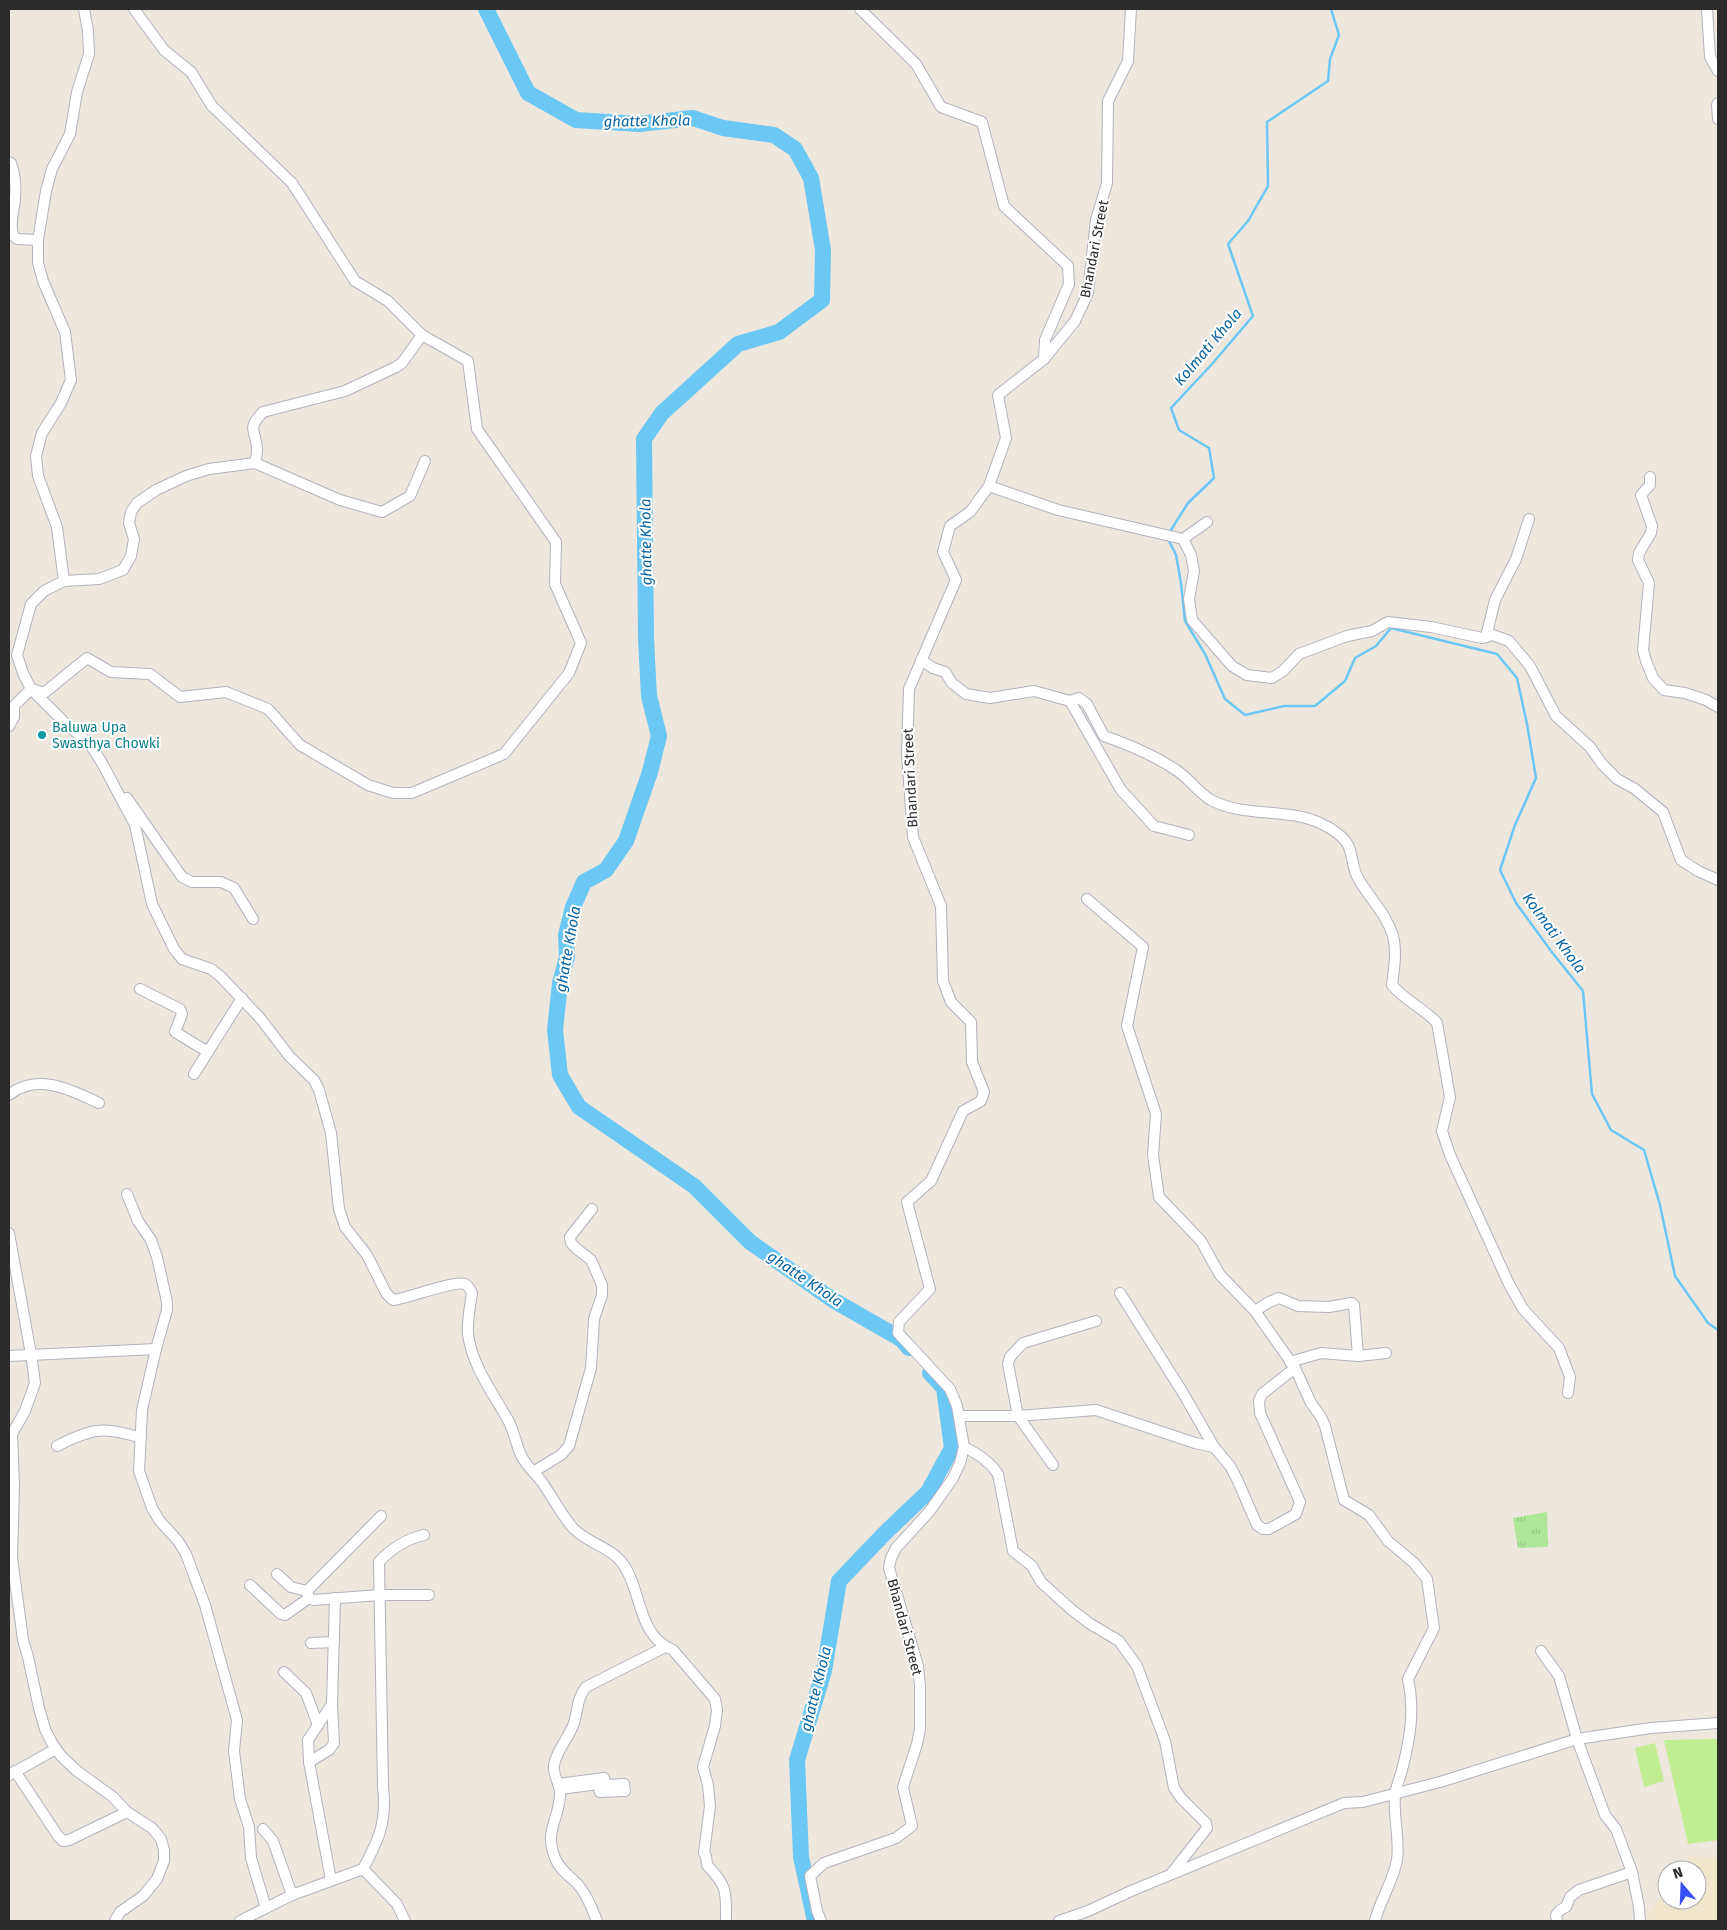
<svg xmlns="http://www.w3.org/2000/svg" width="1727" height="1930" font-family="'Fira Sans',sans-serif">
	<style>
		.education { fill: #f0e6cc }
		.park { fill: url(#park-tufts) }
		.pitch { fill: #c1ee92 }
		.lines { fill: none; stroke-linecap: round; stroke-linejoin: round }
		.stream { stroke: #6bc7f4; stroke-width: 2.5 }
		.river { stroke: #6bc7f4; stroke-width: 16 }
		.minor-casing { stroke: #b1b2c0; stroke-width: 12 }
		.minor { stroke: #fff; stroke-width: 10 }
		.culture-dot { fill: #0f9aa8; stroke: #fff; stroke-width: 2 }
		.labels { text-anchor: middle; stroke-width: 4; stroke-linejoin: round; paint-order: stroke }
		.street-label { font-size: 14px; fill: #2b2b2b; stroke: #fff }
		.culture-label { font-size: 14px; fill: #0d838f; stroke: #fff; text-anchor: start }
		.water-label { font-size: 15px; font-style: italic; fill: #0764a3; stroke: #fff }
	</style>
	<defs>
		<pattern id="park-tufts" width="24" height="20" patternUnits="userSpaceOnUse" patternTransform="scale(1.25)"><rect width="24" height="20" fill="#ade797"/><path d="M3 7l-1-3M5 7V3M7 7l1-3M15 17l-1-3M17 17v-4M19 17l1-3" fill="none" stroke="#95c682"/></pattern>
	</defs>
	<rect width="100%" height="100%" fill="#eee7dd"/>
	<polygon class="education" points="1690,1856 1718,1858 1718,1921 1648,1921 1647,1916 1667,1888 1667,1900 1697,1900 1697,1870 1680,1870"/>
	<polygon class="park" points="1547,1512 1548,1547 1518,1548 1513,1518"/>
	<g class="pitch">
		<polygon points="1718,1739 1718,1840 1688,1844 1664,1740"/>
		<polygon points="1655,1743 1664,1781 1644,1787 1635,1748"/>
	</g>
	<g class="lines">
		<g class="stream">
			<polyline points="1173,533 1171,530 1188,503 1214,478 1209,448 1179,430 1171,408 1212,364 1253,316 1228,244 1248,221 1268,186 1267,122 1328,81 1330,59 1339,35 1331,9"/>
			<polyline points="1168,539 1176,555 1181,583 1185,621 1205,654 1225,699 1245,715 1284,706 1315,706 1345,681 1355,658 1376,646 1391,628 1497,654 1517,678 1527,724 1536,778 1515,825 1500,870 1516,903 1551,951 1583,991 1592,1094 1611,1130 1644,1150 1660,1205 1675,1276 1708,1323 1718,1330"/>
		</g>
		<g class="river">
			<polyline points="486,9 528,93 576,120 639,124 693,118 723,128 774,135 795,149 811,178 823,250 822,300 779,332 738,344 662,413 644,439 646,639 649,696 659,736 650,772 626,841 606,870 584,882 573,907 566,935 567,957 560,983 555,1030 560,1075 579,1107 694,1186 750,1242 833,1300 901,1339 909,1348"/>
			<polyline points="815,1921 801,1857 797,1760 824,1671 839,1581 885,1533 928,1492 952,1448 944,1388 930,1373"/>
		</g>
		<g class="minor-casing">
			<g id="minor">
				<path d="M84 9 88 31 89 54 77 92 70 134 52 169 46 191 38 240V263L43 281 65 332 71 380 61 403 42 433 36 456 38 476 57 527 64 581 44 591 31 604 17 655 23 673 31 689 66 724 90 744 102 763 135 825 152 904 174 949 182 959 211 969 220 976 260 1018 290 1057 314 1080 319 1090 331 1133 339 1209 345 1227 367 1255 386 1293 393 1300C409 1298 455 1280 465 1284 469 1286 470 1289 472 1293 470 1306 467 1321 468 1334 472 1366 493 1393 508 1420 514 1431 516 1444 521 1455 526 1466 535 1473 542 1482 551 1495 564 1519 574 1529 589 1544 611 1547 623 1564 642 1590 637 1636 673 1650L715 1699 717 1710 715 1726 703 1767 708 1785 710 1806 704 1853 706 1856 707 1865C728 1887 726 1892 726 1921"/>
				<polyline points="860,9 916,64 941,107 982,122 1004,206 1068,266 1069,284 1045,340 1044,359"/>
				<polyline points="1707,9 1710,57 1718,71"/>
				<polyline points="1718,103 1717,105 1718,119"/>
				<path d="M9 162 11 163C15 174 16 189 15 199 14 211 9 224 13 235L17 239 38 240"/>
				<path d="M255 463C256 459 257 454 257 450 257 430 245 431 263 412L345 391 396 367 402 363 422 335"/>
				<polyline points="1650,477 1650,485 1641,495 1652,526 1651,533 1639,553 1638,560 1649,583 1643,650 1646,661 1653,678 1664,690 1685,693 1706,700 1718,707"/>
				<polyline points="989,486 1058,510 1183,539 1207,522"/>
				<polyline points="1183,539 1191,555 1194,571 1189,599 1192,620 1232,666 1247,675 1272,678 1283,671 1299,654 1347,636 1372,631 1388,622 1431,627 1482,638 1487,637 1487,633 1495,600 1516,559 1529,519"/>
				<polyline points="64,581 99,579 123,570 131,556 134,539 129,523 131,512 137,503 156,490 186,476 209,469 255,463 340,500 382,512 410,496 425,461"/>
				<polyline points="1487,633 1509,641 1530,666 1556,716 1590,747 1602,764 1617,779 1635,789 1663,812 1681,860 1698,871 1718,880"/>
				<path d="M921 660 933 668 945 672 952 683 966 694 990 698 1034 691 1070 701 1079 698 1087 704 1104 736C1130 745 1156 756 1179 772 1190 780 1199 793 1211 800 1245 818 1287 807 1322 824 1331 828 1343 836 1348 845 1353 855 1352 868 1358 878 1369 898 1386 913 1393 936 1397 951 1394 970 1392 985 1405 1001 1424 1008 1437 1023L1450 1097 1442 1131 1450 1155 1509 1284 1523 1309 1559 1348 1570 1377 1568 1393"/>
				<polyline points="32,689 44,693 87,658 111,672 150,674 180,697 226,692 268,709 300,745 368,785 393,793 412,793 504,754 569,673 581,643 555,584 556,542 477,429 468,361 422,335 388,301 355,281 292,183 212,106 191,72 164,50 134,9"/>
				<polyline points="1070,701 1121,790 1154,826 1189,835"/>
				<polyline points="9,726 14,717 14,706 31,689"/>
				<polyline points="127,798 182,877 192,882 221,882 234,888 253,919"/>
				<path d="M1087 899 1143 947 1127 1026 1156 1114 1153 1155 1159 1197 1201 1241 1220 1275 1255 1311 1295 1368 1311 1403 1321 1417 1325 1426 1344 1500 1369 1515 1388 1541 1414 1563 1427 1579 1434 1628 1408 1679C1415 1711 1410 1739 1402 1770 1400 1778 1396 1787 1395 1795 1393 1816 1400 1840 1397 1860 1393 1882 1380 1900 1375 1921"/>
				<polyline points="140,989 180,1009 182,1014 175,1032 208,1052"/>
				<polyline points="194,1074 242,998"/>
				<path d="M9 1095C37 1072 71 1090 99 1103"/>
				<polyline points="127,1194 138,1221 151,1240 157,1257 167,1302 167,1310 156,1349 142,1410 139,1471 152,1508 159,1520 178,1541 186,1554 205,1605 237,1720 234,1751 240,1799 249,1827 251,1858 266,1908"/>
				<polyline points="9,1233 31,1354 35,1383 25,1411 12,1434 14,1486 12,1558 23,1640 28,1657 39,1708 45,1729 52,1743 61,1756 77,1771 113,1797 127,1812 152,1828 161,1839 164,1850 164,1861 157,1879 143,1896 120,1912 115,1921"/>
				<polyline points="1120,1293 1183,1393 1214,1447 1230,1466 1237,1479 1257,1525 1263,1529 1269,1529 1296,1514 1300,1502 1260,1413 1259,1401 1262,1394 1295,1368"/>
				<polyline points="1255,1311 1269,1302 1279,1298 1298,1306 1329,1307 1352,1303 1354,1305 1358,1356"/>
				<polyline points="9,1356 156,1349"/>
				<polyline points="1290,1362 1321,1353 1358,1356 1386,1353"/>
				<polyline points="960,1416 1018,1416 1096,1410 1195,1443 1214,1447"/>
				<path d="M57 1446C92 1428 104 1426 141 1438"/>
				<path d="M964 1447C978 1454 989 1461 998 1474L1013 1551 1032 1566 1041 1582 1072 1610 1089 1623 1119 1641 1137 1666 1165 1741 1174 1788 1181 1798 1206 1823 1207 1828 1171 1874"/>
				<polyline points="1053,1465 1018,1416 1008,1364 1010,1357 1023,1343 1096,1321"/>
				<polyline points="533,1472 561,1455 569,1446 591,1368 594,1319 602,1295 602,1285 591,1260 577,1249 571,1243 570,1237 592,1209"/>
				<polyline points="277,1574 291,1587 307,1591"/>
				<polyline points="250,1585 281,1614 285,1615 309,1598"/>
				<polyline points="307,1591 309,1598 313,1600 380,1595 429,1595"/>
				<polyline points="307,1591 381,1516"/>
				<polyline points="311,1643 334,1642"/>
				<polyline points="1541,1651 1559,1676 1577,1739 1605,1815 1616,1829 1632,1872 1639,1907 1640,1921"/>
				<polyline points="284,1672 306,1693 318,1725"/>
				<polyline points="309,1762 329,1750 334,1743 332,1704 335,1598"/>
				<polyline points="15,1771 58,1836 63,1841 69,1840 127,1812"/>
				<polyline points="9,1775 56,1749"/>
				<polyline points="558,1784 604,1778 605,1785 624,1784 625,1791 600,1792 598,1784 560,1789"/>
				<polyline points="263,1829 273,1841 292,1895"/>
				<polyline points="363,1869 397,1904 405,1921"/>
				<polyline points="331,1880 309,1762 308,1740 332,1704"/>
				<path d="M240 1921 292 1895 363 1869C379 1839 387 1822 383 1787L379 1562C391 1549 406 1539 424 1535"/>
				<path d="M597 1921C592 1909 588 1897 580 1887 572 1877 560 1871 555 1858 544 1830 559 1820 560 1795 561 1784 552 1775 554 1765 557 1749 569 1738 574 1723 578 1710 577 1698 586 1687L665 1647"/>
				<polyline points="821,1921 817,1911 810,1876 824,1863 896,1838 912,1826 903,1787 917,1744 920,1729 920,1686 918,1666 889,1568 891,1558 896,1548 929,1512 953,1478 960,1463 964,1447 957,1406 950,1389 898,1333 899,1322 930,1289 907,1202 931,1181 963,1111 981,1101 984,1092 972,1062 971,1022 951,1002 943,981 941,906 913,837 907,753 909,689 956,580 943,552 950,526 970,512 989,486 1006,438 998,395 1044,359 1075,321 1088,293 1096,220 1107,183 1108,101 1128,61 1131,9"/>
				<polyline points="1059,1921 1088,1911 1131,1891 1344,1803 1363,1802 1440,1782 1577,1739 1651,1728 1718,1723"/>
				<polyline points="1557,1921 1556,1915 1560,1910 1566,1907 1570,1897 1579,1890 1632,1872"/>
			</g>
		</g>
		<use href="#minor" class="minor"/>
	</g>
	<circle class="culture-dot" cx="42" cy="735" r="5"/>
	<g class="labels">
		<g class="street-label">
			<text transform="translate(1094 249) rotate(-79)" y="5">Bhandari Street</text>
			<text transform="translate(910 778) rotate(-93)" y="5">Bhandari Street</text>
			<text transform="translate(905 1627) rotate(75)" y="5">Bhandari Street</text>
		</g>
		<g class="culture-label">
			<text x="52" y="732">Baluwa Upa<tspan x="52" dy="16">Swasthya Chowki</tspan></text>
		</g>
		<g class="water-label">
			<text transform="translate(647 121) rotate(-1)" y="5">ghatte Khola</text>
			<text transform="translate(1208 347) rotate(-50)" y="5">Kolmati Khola</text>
			<text transform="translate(646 542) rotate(-91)" y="5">ghatte Khola</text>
			<text transform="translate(1554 933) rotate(54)" y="5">Kolmati Khola</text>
			<text transform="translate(568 949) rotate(-80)" y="5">ghatte Khola</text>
			<text transform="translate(805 1279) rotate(34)" y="5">ghatte Khola</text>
			<text transform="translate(816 1689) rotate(-76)" y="5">ghatte Khola</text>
		</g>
	</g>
	<rect width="1727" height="1930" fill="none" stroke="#2b2b2b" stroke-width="20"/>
	<g transform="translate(1682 1885) rotate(341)"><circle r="24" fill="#ffffff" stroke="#aaaaaa"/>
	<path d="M0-4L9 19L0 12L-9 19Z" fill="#3851ff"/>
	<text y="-8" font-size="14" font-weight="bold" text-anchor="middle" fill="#2b2b2b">N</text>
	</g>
</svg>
